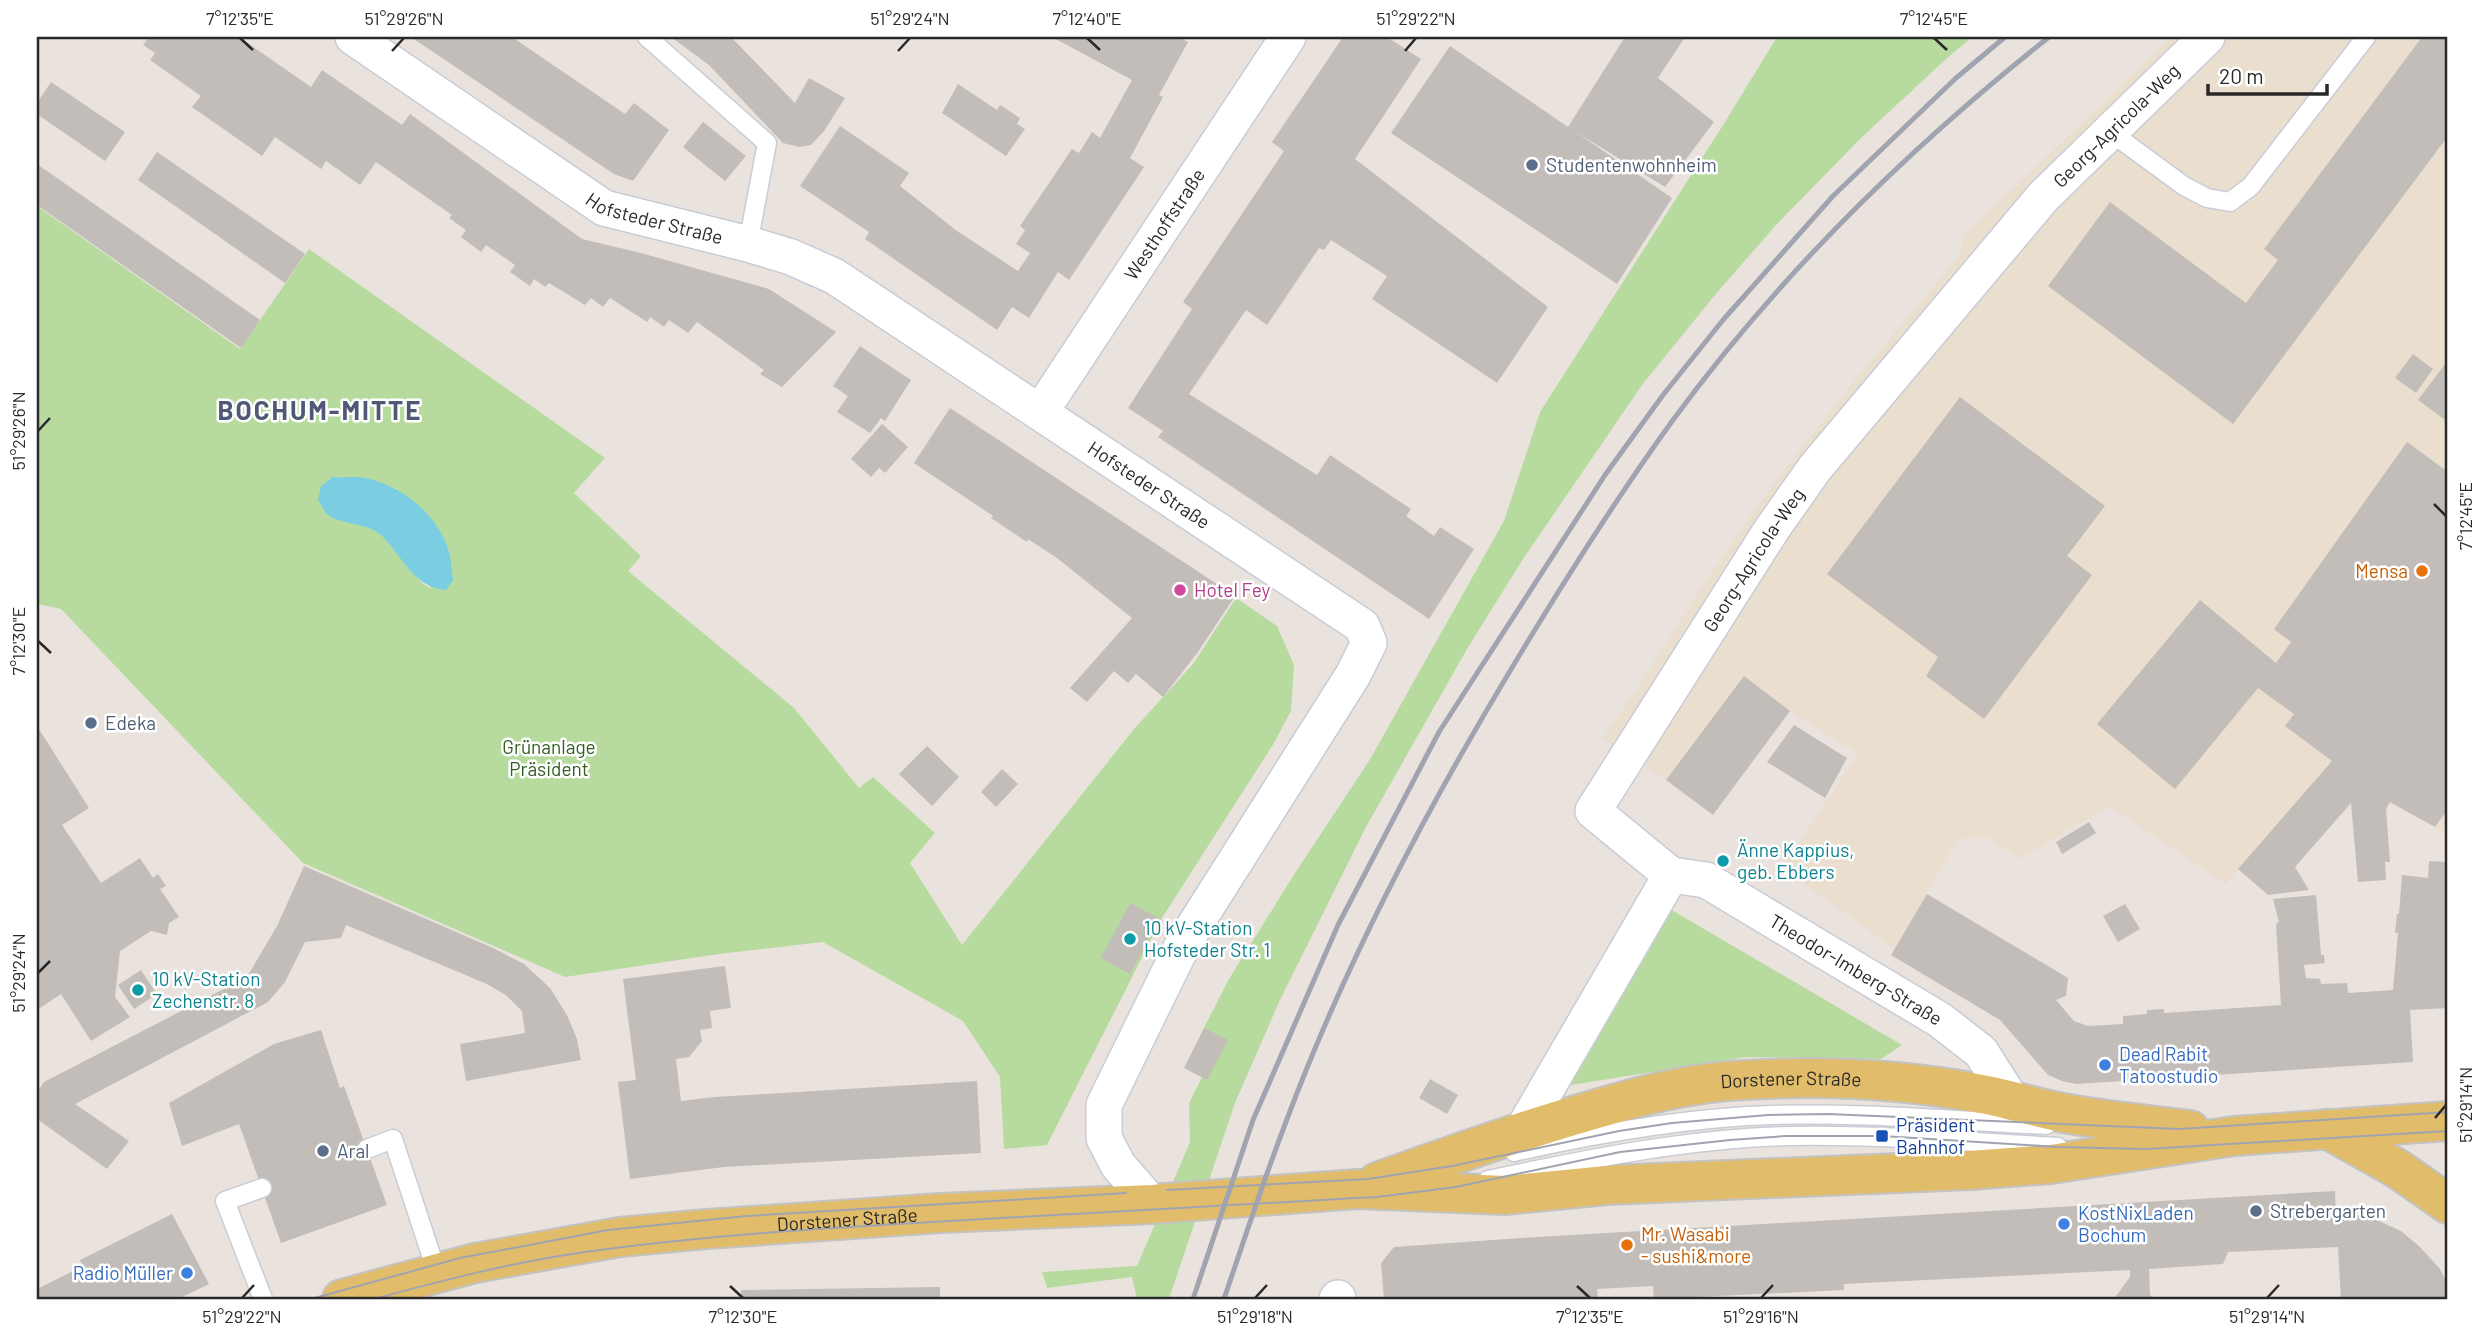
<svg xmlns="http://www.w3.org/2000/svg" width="2485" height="1336" font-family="Barlow,sans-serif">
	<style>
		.education { fill: #eadfce }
		.green { fill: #b7db9f; fill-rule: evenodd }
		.water { fill: #7bcde1 }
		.building { fill: #c2bdb9 }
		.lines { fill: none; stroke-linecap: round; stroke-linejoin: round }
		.service-casing { stroke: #c8ccd5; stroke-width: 21 }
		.minor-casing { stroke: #c8ccd5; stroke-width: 38 }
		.primary-casing { stroke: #c3c3c3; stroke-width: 42 }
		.service { stroke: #fff; stroke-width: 18 }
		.minor { stroke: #fff; stroke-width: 35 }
		.primary { stroke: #e1bd6b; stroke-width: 38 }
		.tram { stroke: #a0a4b1; stroke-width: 2 }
		.rail { stroke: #a0a4b1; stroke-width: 5 }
		.ticks { fill: none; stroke: #292929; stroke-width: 2.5 }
		.service-dot { fill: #5c6f8a; stroke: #fff; stroke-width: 2.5 }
		.food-dot { fill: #e8710a; stroke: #fff; stroke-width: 2.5 }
		.hotel-dot { fill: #d1479c; stroke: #fff; stroke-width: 2.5 }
		.culture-dot { fill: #0f9aa8; stroke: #fff; stroke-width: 2.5 }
		.shop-dot { fill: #3f7fe0; stroke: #fff; stroke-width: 2.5 }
		.transit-dot { fill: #1a4fb4; stroke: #fff; stroke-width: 2.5 }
		.labels { text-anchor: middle; stroke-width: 5; stroke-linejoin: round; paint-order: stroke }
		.street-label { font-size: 19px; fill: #292929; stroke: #fff }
		.service-label { font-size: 19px; fill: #4e5e75; stroke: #fff; text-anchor: start }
		.food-label { font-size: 19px; fill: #c56008; stroke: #fff; text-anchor: end }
		.hotel-label { font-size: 19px; fill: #b23c85; stroke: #fff; text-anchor: start }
		.park-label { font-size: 19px; fill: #325e22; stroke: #fff }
		.culture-label { font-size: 19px; fill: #0d838f; stroke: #fff; text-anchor: start }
		.shop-label { font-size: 19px; fill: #366cbe; stroke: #fff; text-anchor: start }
		.transit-label { font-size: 19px; fill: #164399; stroke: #fff; text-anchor: start }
		.district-label { font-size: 26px; font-weight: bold; letter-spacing: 2px; fill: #4f5875; stroke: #fff }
		.neatline { fill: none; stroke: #292929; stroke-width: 2.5 }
		.ticks-label { font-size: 18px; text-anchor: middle; fill: #292929 }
	</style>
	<rect width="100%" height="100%" fill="#eae3dd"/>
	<polygon class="education" points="2172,37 2448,37 2448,834 2390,804 2332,761 2226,884 2109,806 2021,859 1988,838 1958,839 1895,949 1782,868 1858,754 1790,711 1744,677 1666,780 1602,739 1635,691 1703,585 1774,483 1851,385 1958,257 1964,235"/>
	<g class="green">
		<polygon points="1777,37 1972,37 1946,59 1860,139 1776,225 1715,295 1642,385 1523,559 1467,649 1366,827 1280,1000 1235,1103 1169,1299 1137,1299 1132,1277 1047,1288 1042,1272 1137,1266 1190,1142 1189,1103 1202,1077 1207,1079 1204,1028 1229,979 1295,873 1369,761 1504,521 1540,412 1725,122"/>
		<path d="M37 206 240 349 309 249 605 458 574 493 641 556 628 571 794 708 859 788 873 777 935 833 910 863 962 945 1134 729 1193 664 1236 598 1277 626 1294 665 1291 711 1274 743 1162 918 1047 1145 1004 1149 1000 1077 963 1021 823 942 719 954 565 977 303 863 61 609 37 604ZM333 477 366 478 395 488 431 589 421 582 380 533 352 521Z"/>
		<polygon points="1670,909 1902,1045 1881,1059 1747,1057 1565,1086"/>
	</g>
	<path class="water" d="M333 477C344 478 356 476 366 478 403 486 439 516 449 552 451 561 452 571 453 580L446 590C413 587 403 557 382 536 368 522 338 525 327 514 324 511 321 504 318 500L321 486Z"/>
	<g class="building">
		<polygon points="149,37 239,37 311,87 322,70 402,125 410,114 582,239 641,253 769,289 836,332 782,387 760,374 764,370 697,322 688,333 669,320 664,327 650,317 647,322 610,298 603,307 591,298 585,305 549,283 545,287 534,279 530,286 510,272 515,265 486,245 481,252 461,237 466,230 449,218 452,215 376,162 360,185 326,161 321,169 275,137 262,156 192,107 201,96 150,60 155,53 143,45"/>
		<polygon points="411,37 512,37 625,114 634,103 669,130 633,181 614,174"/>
		<polygon points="671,37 731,37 795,103 809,78 845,98 824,131 811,145 799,147 783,143 709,65"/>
		<polygon points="1052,37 1179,37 1188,42 1159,95 1163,97 1130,158 1144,167 1107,223 1069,280 1058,272 1029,318 1012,307 997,330 865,239 869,232 800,186 840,126 909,173 900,186 957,231 1018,271 1030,253 1016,244 1025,230 1020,226 1072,149 1079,153 1092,132 1100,138 1132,80"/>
		<polygon points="1343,37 1387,37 1421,59 1355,159 1548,307 1497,383 1372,299 1387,276 1331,240 1324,250 1319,248 1267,325 1246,310 1189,394 1317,475 1330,455 1411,509 1406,516 1434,536 1440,527 1474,549 1429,619 1158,437 1163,431 1128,408 1192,309 1183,302 1284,151 1272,142"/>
		<polygon points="1625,37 1685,37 1658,78 1714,122 1665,187 1576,132 1672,198 1617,284 1391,133 1450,46 1568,127"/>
		<polygon points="2422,37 2448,37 2448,136 2233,424 2048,286 2110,202 2246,303 2278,260 2264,249"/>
		<polygon points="51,82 125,132 105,161 37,114 37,103"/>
		<polygon points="958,84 997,110 1000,105 1020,118 1017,124 1025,129 1006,156 942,113"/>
		<polygon points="703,122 746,156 725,181 683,147"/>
		<polygon points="157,152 305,254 285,283 138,180"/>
		<polygon points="37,164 260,320 241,348 37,205"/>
		<polygon points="860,346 911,380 885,421 881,418 870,433 837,412 848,396 833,386"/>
		<polygon points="2413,354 2433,369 2416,393 2395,378"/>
		<polygon points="2448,360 2448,422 2418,400"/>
		<polygon points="1960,397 2105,506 2067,556 2092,575 1984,719 1926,676 1938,657 1827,574"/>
		<polygon points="950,408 1235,596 1198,652 1163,697 1136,674 1128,683 1114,671 1087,702 1070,688 1132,618 1057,558 1028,539 1027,542 991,518 993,516 914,463"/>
		<polygon points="882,424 908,447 885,473 879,468 871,477 851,459"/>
		<polygon points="2407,442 2448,472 2448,809 2435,827 2390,802 2386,809 2390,862 2385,862 2386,880 2358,882 2351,803 2295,867 2309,890 2268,895 2238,869 2332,761 2285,726 2294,714 2258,688 2175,789 2097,724 2200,600 2276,663 2291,642 2274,629"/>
		<polygon points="1744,676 1790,711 1713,815 1666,780"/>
		<polygon points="1794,725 1847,758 1825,798 1767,762"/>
		<polygon points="37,726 89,808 62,825 101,883 140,858 153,878 158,874 166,886 160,889 179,917 169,923 167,935 151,931 120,951 115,997 130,1017 91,1041 61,994 37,1010"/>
		<polygon points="927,746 959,777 932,806 899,774"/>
		<polygon points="1002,769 1018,784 996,807 981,792"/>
		<polygon points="2089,822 2096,833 2062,854 2056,842"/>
		<polygon points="2429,861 2448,862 2448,1008 2410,1010 2413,1062 2076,1084 2062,1081 2048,1075 2000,1020 1891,955 1927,894 2068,978 2066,996 2056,1000 2074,1021 2088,1026 2123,1024 2123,1016 2147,1014 2147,1010 2164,1009 2164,1013 2281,1005 2276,924 2279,922 2273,899 2316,895 2321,955 2324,955 2325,963 2304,965 2306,978 2320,979 2321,984 2347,983 2348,993 2393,990 2398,933 2395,933 2397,914 2399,914 2402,875 2428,878"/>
		<polygon points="304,866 493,948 524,964 550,988 567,1015 577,1039 581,1060 466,1081 460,1044 525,1033 522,1011 507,996 487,984 346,925 341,938 305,942 285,982 268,1002 75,1104 129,1141 107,1169 37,1119 37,1092 44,1082 247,977 277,926"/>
		<polygon points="1130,903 1160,919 1130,974 1101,958"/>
		<polygon points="2125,904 2140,929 2118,942 2103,916"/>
		<polygon points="725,966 731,1008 710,1011 712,1028 700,1030 702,1041 689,1057 676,1059 681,1101 715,1097 977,1081 981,1153 724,1167 630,1179 618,1082 636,1080 623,979"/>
		<polygon points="141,970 157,994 134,1009 118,985"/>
		<polygon points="1204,1028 1228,1040 1207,1080 1184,1068"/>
		<polygon points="321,1030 340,1088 344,1086 387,1205 281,1243 239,1124 182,1146 169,1103 274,1044"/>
		<polygon points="1430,1079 1458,1095 1447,1114 1419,1098"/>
		<polygon points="2335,1191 2336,1215 2354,1214 2377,1220 2401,1231 2420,1247 2440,1269 2446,1281 2448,1299 2341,1299 2338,1247 2228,1252 2223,1264 2149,1269 2150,1295 2155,1299 2114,1299 2130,1277 2130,1270 1844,1284 1844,1290 1654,1299 1653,1286 1597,1289 1598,1299 1384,1299 1381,1263 1394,1247 1521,1238"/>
		<polygon points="172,1214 209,1284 178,1299 37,1299 37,1289 83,1266 80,1260"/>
		<polygon points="940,1287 940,1299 741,1299 741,1290"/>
	</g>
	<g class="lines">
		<g class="service-casing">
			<g id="service">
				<polyline points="647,37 767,143 748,244"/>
				<polyline points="2109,131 2184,186 2207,198 2230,202 2251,186 2366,37"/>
				<polyline points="367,1149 393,1139 437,1273"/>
				<path d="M1514 1152C1598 1133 1684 1118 1771 1115 1863 1112 1954 1121 2046 1125"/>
				<path d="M1488 1180C1588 1159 1684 1139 1787 1136 1878 1134 1968 1142 2058 1147"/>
				<polyline points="262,1188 225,1201 263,1299"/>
			</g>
		</g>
		<g class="minor-casing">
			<g id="minor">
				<path id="s1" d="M353 37 604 208 748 244 791 257 834 276 1362 626 1369 643 1353 675 1183 944 1104 1105V1138L1118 1165 1152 1204"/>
				<path id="s2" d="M1041 411 1288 37"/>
				<path id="s3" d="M1671 875 1593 811 1772 529 1815 468 2043 197 2207 37"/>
				<path id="s4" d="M1671 875 1706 880 1940 1020 1981 1052 2012 1101"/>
				<polyline points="1522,1131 1671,875"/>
				<polyline points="1337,1299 1338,1298"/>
			</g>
		</g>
		<g class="primary-casing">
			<g id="primary">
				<polyline points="2327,1129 2398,1169 2448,1204"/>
				<path id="s5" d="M1377 1182C1445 1158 1513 1133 1583 1113 1630 1099 1678 1085 1728 1081 1811 1075 1899 1078 1981 1094 2005 1098 2029 1106 2053 1111 2098 1120 2144 1124 2190 1130"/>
				<path id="s6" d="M342 1299 475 1263 620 1237 707 1229 941 1213 1152 1204 1358 1189 1505 1195 1607 1185 1970 1170 2051 1164 2234 1136 2448 1121"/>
			</g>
		</g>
		<use href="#service" class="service"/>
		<use href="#minor" class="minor"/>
		<use href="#primary" class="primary"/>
		<g class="tram">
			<polyline points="1167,1190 1368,1179 1452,1166 1619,1131 1672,1123 1768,1115 1828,1114 2179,1129 2448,1112"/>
			<polyline points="311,1299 460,1258 608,1230 747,1216 1126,1193"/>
			<path d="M374 1299C444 1280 514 1262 585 1252 706 1235 827 1228 949 1221 1091 1212 1234 1204 1377 1197L1456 1187 1620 1152 1730 1140 1786 1136H1882L2058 1147 2146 1149 2448 1131"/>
		</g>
		<g class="rail">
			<polyline points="1193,1299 1253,1120 1338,925 1439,732 1605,475 1663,395 1723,320 1833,196 1956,78 2005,37"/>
			<path d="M1224 1299C1250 1222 1276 1144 1307 1068 1363 930 1433 799 1510 671 1561 586 1614 501 1673 420 1779 275 1909 148 2049 37"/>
		</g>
	</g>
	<path class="ticks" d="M240 38 253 50M1087 38 1100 50M1934 38 1947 50M392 51 404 38M898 51 910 38M1405 51 1416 38M38 431 50 418M2434 504 2446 516M38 641 51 653M38 973 50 961M2435 1118 2446 1105M730 1286 743 1298M1577 1286 1590 1298M242 1298 254 1285M1255 1298 1267 1285M1761 1298 1773 1285M2267 1298 2279 1285"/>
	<g class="service-dot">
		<circle cx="1532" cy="165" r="7"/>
		<circle cx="91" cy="723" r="7"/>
		<circle cx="323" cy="1151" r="7"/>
		<circle cx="2256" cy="1211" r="7"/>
	</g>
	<g class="food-dot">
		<circle cx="2422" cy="571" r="7"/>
		<circle cx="1627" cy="1245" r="7"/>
	</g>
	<circle class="hotel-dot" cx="1180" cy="590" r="7"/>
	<g class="culture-dot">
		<circle cx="1723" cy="861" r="7"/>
		<circle cx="1130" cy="939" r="7"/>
		<circle cx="138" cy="990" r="7"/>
	</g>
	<g class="shop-dot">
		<circle cx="2105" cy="1065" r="7"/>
		<circle cx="2064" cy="1224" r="7"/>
		<circle cx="187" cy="1273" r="7"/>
	</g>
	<rect class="transit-dot" x="1875" y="1129" width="14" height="14" rx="3.5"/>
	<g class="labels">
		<g class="street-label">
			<text dy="7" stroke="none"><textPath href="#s3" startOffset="966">Georg-Agricola-Weg</textPath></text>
			<text dy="7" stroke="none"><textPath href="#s1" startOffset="355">Hofsteder Straße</textPath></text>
			<text dy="7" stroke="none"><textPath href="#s2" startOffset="224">Westhoffstraße</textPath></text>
			<text dy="7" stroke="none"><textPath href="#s1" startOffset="922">Hofsteder Straße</textPath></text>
			<text dy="7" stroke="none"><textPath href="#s3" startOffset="399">Georg-Agricola-Weg</textPath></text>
			<text dy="7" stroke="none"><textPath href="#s4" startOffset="210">Theodor-Imberg-Straße</textPath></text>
			<text dy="7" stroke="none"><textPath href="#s5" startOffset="429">Dorstener Straße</textPath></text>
			<text dy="7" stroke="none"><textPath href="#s6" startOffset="513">Dorstener Straße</textPath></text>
		</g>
		<g class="service-label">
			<text x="1546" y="172">Studentenwohnheim</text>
			<text x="105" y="730">Edeka</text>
			<text x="337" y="1158">Aral</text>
			<text x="2270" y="1218">Strebergarten</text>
		</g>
		<g class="food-label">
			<text x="2408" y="578">Mensa</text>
			<text x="1641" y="1241" text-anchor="start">Mr. Wasabi<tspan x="1641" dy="22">- sushi&amp;more</tspan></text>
		</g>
		<g class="hotel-label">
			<text x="1194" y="597">Hotel Fey</text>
		</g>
		<g class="park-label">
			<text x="549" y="754">Grünanlage<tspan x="549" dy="22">Präsident</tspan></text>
		</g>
		<g class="culture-label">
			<text x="1737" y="857">Änne Kappius,<tspan x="1737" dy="22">geb. Ebbers</tspan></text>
			<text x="1144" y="935">10 kV-Station<tspan x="1144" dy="22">Hofsteder Str. 1</tspan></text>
			<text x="152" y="986">10 kV-Station<tspan x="152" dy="22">Zechenstr. 8</tspan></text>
		</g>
		<g class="shop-label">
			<text x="2119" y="1061">Dead Rabit<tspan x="2119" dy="22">Tatoostudio</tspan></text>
			<text x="2078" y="1220">KostNixLaden<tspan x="2078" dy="22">Bochum</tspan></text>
			<text x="173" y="1280" text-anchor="end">Radio Müller</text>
		</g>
		<g class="transit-label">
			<text x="1896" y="1132">Präsident<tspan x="1896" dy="22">Bahnhof</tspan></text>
		</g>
		<g class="district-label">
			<text x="320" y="420">BOCHUM-MITTE</text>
		</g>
	</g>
	<rect width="2485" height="1336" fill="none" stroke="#ffffff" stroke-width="77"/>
	<path d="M2208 84v10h119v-10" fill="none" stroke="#292929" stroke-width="3.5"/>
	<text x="2219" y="84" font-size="21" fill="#292929" stroke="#ffffff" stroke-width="5" paint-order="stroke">20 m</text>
	<rect x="38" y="38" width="2408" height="1260" class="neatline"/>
	<g class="ticks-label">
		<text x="240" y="25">7°12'35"E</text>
		<text x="404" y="25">51°29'26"N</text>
		<text x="910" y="25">51°29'24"N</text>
		<text x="1087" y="25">7°12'40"E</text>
		<text x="1416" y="25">51°29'22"N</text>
		<text x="1934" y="25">7°12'45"E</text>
		<text transform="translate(19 431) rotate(-90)" y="6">51°29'26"N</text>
		<text transform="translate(2466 516) rotate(-90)" y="6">7°12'45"E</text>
		<text transform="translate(19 641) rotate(-90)" y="6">7°12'30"E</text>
		<text transform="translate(19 973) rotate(-90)" y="6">51°29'24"N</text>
		<text transform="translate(2466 1105) rotate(-90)" y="6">51°29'14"N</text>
		<text x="242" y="1323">51°29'22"N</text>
		<text x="743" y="1323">7°12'30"E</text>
		<text x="1255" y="1323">51°29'18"N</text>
		<text x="1590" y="1323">7°12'35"E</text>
		<text x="1761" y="1323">51°29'16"N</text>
		<text x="2267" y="1323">51°29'14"N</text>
	</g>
</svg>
